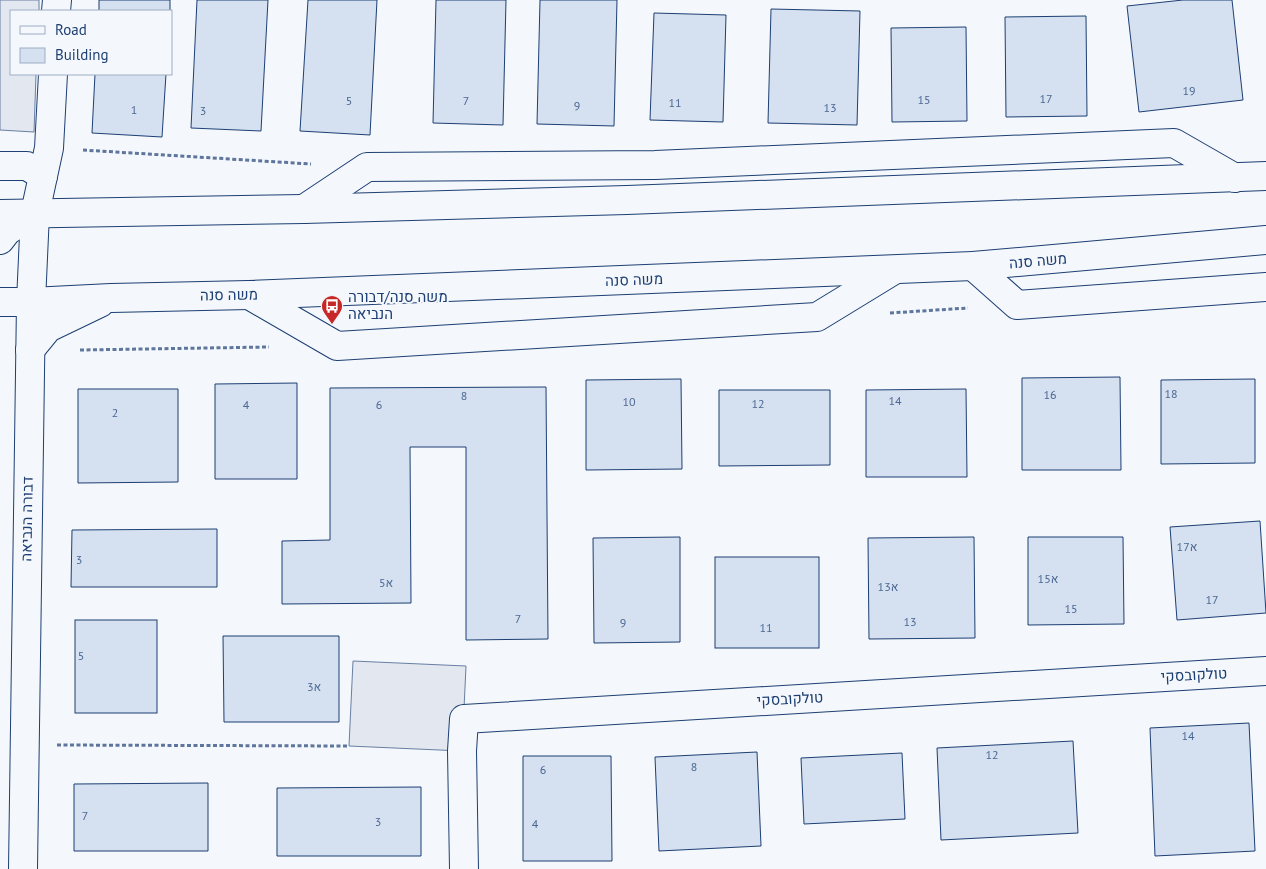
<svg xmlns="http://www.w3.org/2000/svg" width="1266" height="869" font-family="'PT Sans',Heebo,sans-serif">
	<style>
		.parking { fill: #e3e8f0; stroke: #687fa3 }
		.building { fill: #d5e0f0; stroke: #1d3f73 }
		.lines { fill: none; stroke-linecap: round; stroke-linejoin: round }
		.minor-casing { stroke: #1d3f73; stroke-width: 30 }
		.major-casing { stroke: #1d3f73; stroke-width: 30 }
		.path { stroke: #5e769c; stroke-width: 3; stroke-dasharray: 4 2.5; stroke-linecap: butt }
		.minor { stroke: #f4f7fb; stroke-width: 28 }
		.major { stroke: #f4f7fb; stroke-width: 28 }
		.labels { text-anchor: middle; stroke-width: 4; stroke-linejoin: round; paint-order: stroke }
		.number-label { font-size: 12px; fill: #4b6792 }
		.street-label { font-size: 15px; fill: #1d3f73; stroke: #f4f7fb }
		.poi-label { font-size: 15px; fill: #1d3f73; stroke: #f4f7fb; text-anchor: start }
	</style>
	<rect width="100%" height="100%" fill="#f4f7fb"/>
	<g class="parking">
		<polygon points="0,0 39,0 39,11 11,11 11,74 36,74 34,132 0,130"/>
		<polygon points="353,661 466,666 462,751 349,746"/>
	</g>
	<g class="building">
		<rect x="99" y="0" width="71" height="11"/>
		<polygon points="197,0 268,0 261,131 191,128"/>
		<polygon points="308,0 377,0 370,135 300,131"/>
		<polygon points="436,0 506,0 503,125 433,123"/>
		<polygon points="540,0 617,0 614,126 537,124"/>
		<polygon points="1183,0 1232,0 1243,100 1139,112 1127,6"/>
		<polygon points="771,9 860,11 857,125 768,123"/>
		<polygon points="654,13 726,15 723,122 650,120"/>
		<polygon points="1086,16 1087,116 1006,117 1005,17"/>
		<polygon points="966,27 967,121 892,122 891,28"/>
		<polygon points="95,74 166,74 162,137 92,133"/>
		<polygon points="1120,377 1121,470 1022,470 1022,378"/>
		<polygon points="681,379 682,469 586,470 586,380"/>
		<polygon points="1255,379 1255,463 1161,464 1161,380"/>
		<polygon points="297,383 297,479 215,479 215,384"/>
		<polygon points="546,387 548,639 466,640 466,447 410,447 411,603 282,604 282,541 330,540 330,388"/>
		<polygon points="78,389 178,389 178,482 78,483"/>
		<polygon points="966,389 967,477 866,477 866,390"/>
		<polygon points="719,390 830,390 830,465 719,466"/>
		<polygon points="1260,521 1266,613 1177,620 1170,527"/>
		<polygon points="217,529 217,587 71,587 72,530"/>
		<polygon points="680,537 680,642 594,643 593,538"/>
		<polygon points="974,537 975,638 869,639 868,538"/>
		<polygon points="1028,537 1123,537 1124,624 1028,625"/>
		<rect x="715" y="557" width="104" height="91"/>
		<rect x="75" y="620" width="82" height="93"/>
		<polygon points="223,636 339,636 339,722 224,722"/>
		<polygon points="1249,723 1255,851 1155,856 1150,728"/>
		<polygon points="1073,741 1078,833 941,840 937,748"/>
		<polygon points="757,752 761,846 659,851 655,757"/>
		<polygon points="902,753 905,819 804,824 801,758"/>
		<polygon points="523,756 611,756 612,861 523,861"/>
		<polygon points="208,783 208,851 74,851 74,784"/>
		<polygon points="421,787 421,856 277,856 277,788"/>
	</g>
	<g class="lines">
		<g class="minor-casing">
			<g id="minor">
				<polyline points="56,11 57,0"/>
				<polyline points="0,166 27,166 43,176"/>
				<polyline points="304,209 367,167 655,165 1174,143 1235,178"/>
				<polyline points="0,240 7,231 35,213"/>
				<polyline points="973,266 1017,305 1266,287"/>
				<polyline points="249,295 337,346 817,317 894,270"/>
				<polyline points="23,869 31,302 35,213 49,148 53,74"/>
				<polyline points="464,869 462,751 464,719 1266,671"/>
			</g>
		</g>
		<g class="major-casing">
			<g id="major">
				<polyline points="0,214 304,209 627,200 1266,176"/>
				<polyline points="0,302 31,302 111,298 249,295 973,266 1266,240"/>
				<polyline points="30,350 48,328 100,303"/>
			</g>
		</g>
		<g class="path">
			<polyline points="83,150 311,164"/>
			<polyline points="890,313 968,308"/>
			<polyline points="80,350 269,347"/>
			<polyline points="57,745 349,746"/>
		</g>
		<use href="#minor" class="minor"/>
		<use href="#major" class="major"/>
	</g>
	<defs>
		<g id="bus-pin" transform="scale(1.125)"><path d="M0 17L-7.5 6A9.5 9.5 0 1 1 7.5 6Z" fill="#c62828" stroke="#f4f7fb"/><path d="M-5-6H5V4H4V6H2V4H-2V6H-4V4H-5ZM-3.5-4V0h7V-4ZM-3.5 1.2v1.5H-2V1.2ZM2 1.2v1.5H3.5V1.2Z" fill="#fff"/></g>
	</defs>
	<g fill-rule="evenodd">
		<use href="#bus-pin" x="332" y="306"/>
	</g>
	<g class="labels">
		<g class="number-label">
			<text x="1189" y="95">19</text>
			<text x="1046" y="103">17</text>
			<text x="924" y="104">15</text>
			<text x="349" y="105">5</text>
			<text x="466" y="105">7</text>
			<text x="675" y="107">11</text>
			<text x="577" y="110">9</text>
			<text x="830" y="112">13</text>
			<text x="134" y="114">1</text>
			<text x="203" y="115">3</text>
			<text x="1171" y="398">18</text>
			<text x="1050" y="399">16</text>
			<text x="464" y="400">8</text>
			<text x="895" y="405">14</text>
			<text x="629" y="406">10</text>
			<text x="758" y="408">12</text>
			<text x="246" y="409">4</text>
			<text x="379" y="409">6</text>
			<text x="115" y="417">2</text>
			<text x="1187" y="551">17א</text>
			<text x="79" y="564">3</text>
			<text x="1048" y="583">15א</text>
			<text x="386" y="587">5א</text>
			<text x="888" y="591">13א</text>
			<text x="1212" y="604">17</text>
			<text x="1071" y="613">15</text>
			<text x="518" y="623">7</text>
			<text x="910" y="626">13</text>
			<text x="623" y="627">9</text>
			<text x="766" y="632">11</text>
			<text x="81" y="660">5</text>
			<text x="314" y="691">3א</text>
			<text x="1188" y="740">14</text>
			<text x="992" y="759">12</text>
			<text x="694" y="771">8</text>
			<text x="543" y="774">6</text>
			<text x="85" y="820">7</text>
			<text x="378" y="826">3</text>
			<text x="535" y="828">4</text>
		</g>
		<g class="street-label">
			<text transform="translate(1038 261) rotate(-5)" y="5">משה סנה</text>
			<text transform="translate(634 280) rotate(-2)" y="5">משה סנה</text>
			<text transform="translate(229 295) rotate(-1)" y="5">משה סנה</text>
			<text transform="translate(27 519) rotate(-89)" y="5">דבורה הנביאה</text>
			<text transform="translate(1194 675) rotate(-3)" y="5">טולקובסקי</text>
			<text transform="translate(790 699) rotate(-3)" y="5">טולקובסקי</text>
		</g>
		<g class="poi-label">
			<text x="348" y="302">משה סנה/דבורה<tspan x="348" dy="17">הנביאה</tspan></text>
		</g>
	</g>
	<rect x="10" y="10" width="162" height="65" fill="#f4f7fb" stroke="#9eadc5"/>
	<rect x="20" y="26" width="25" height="8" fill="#f4f7fb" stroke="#9eadc5"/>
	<text x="55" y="35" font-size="15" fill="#1d3f73">Road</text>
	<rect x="20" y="48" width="25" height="15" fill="#d5e0f0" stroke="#9eadc5"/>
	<text x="55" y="60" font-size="15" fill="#1d3f73">Building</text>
</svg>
